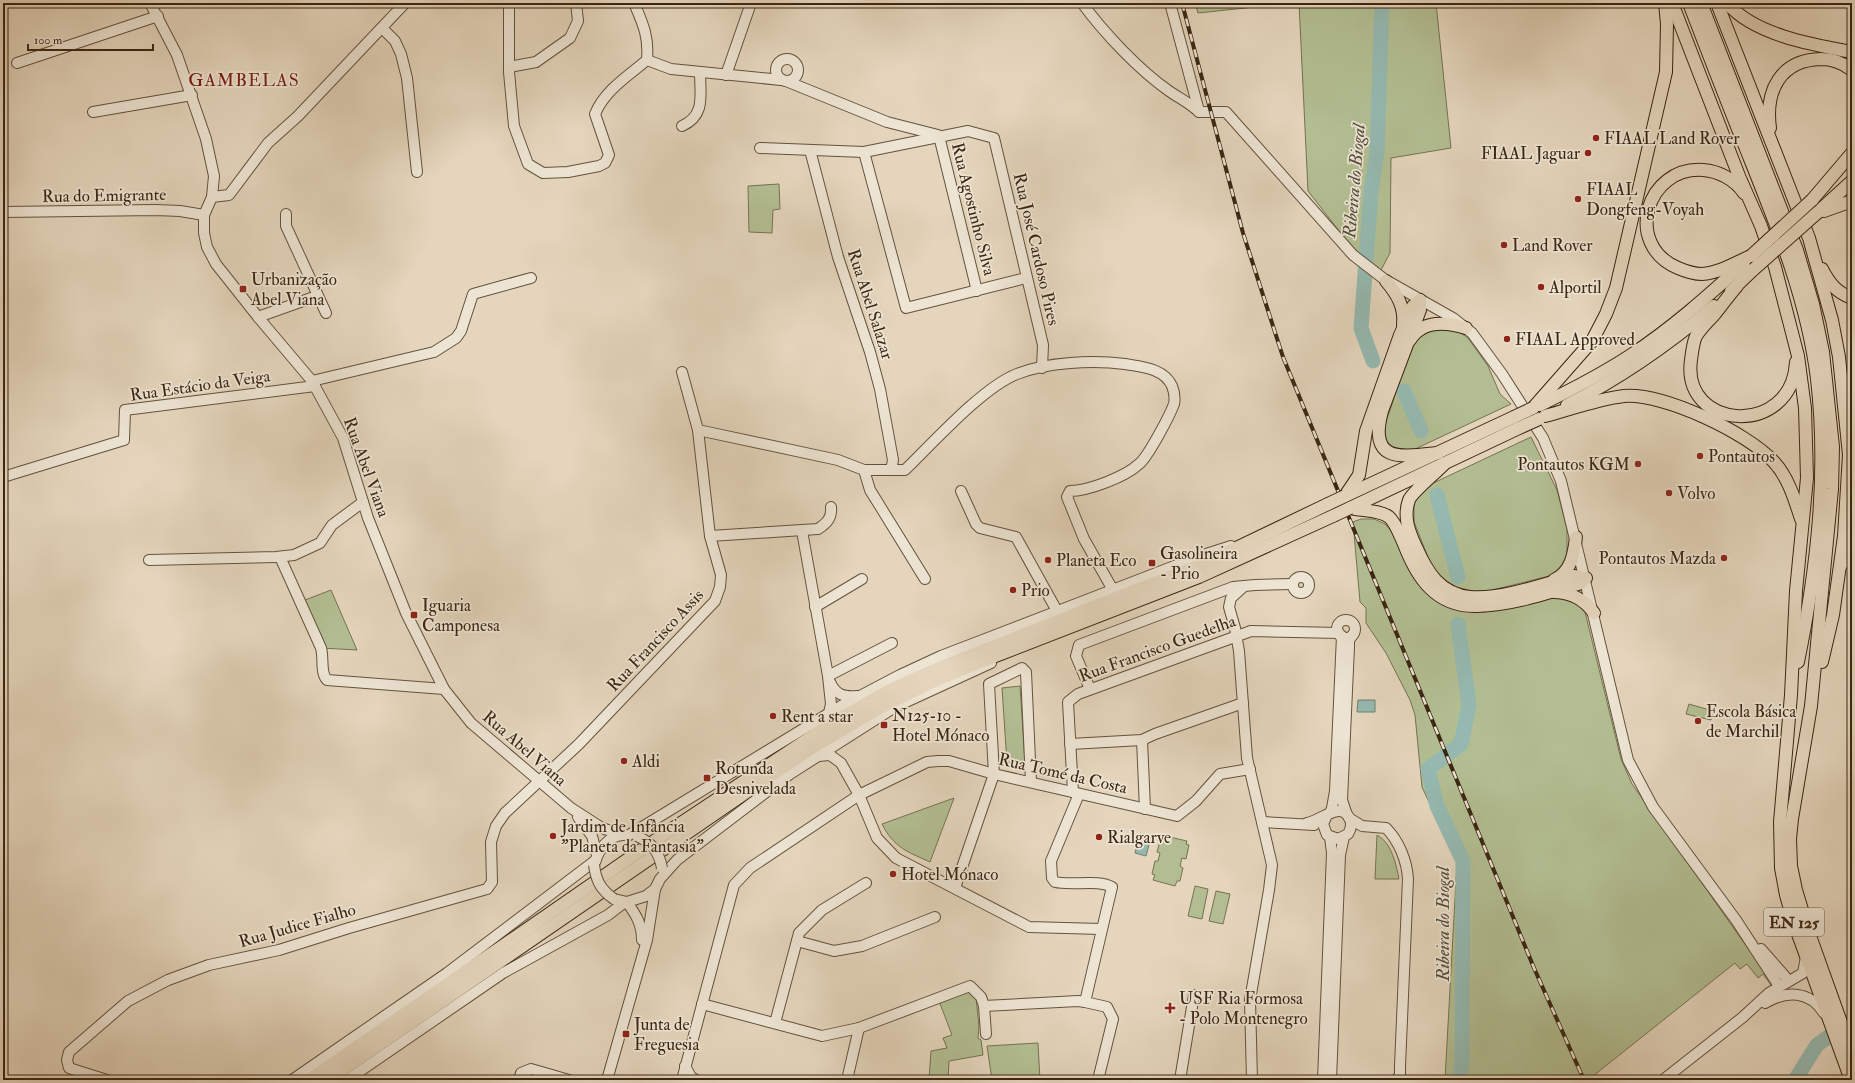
<svg xmlns="http://www.w3.org/2000/svg" width="1855" height="1083" font-family="'IM FELL Double Pica',serif">
	<style>
		.green { fill: #b2be92; stroke: #767252 }
		.water { fill: #95b9b0; stroke: #717e71 }
		.lines { fill: none; stroke-linecap: round; stroke-linejoin: round }
		.river { stroke: #95b9b0; stroke-width: 15 }
		.minor-casing { stroke: #64523c; stroke-width: 12 }
		.major-casing { stroke: #3a2612; stroke-width: 14 }
		.minor { stroke: #ede4d3; stroke-width: 10 }
		.major { stroke: #e4d5bc; stroke-width: 12 }
		.rail-casing { stroke: #3a2612; stroke-width: 4 }
		.rail { stroke: #ede4d3; stroke-width: 2.5; stroke-dasharray: 8; stroke-linecap: butt }
		.minor-bridge-casing { stroke: #64523c; stroke-width: 12; stroke-linecap: butt }
		.major-bridge-casing { stroke: #3a2612; stroke-width: 14; stroke-linecap: butt }
		.minor-bridge { stroke: #ede4d3; stroke-width: 10 }
		.major-bridge { stroke: #e4d5bc; stroke-width: 12 }
		.poi-dot { fill: #8f2418; stroke: #ede4d3; stroke-width: 1.5 }
		.labels { text-anchor: middle; stroke-width: 3.5; stroke-linejoin: round; paint-order: stroke }
		.shield { fill: #ede4d3; stroke: #705f4c; stroke-width: 1 }
		.shield-label { font-size: 16px; font-weight: bold; fill: #3a2612 }
		.poi-label { font-size: 17px; fill: #3a2612; stroke: #ede4d3; text-anchor: start }
		.street-label { font-size: 17px; fill: #3a2612; stroke: #ede4d3 }
		.neighbourhood-label { font-size: 18px; letter-spacing: 1px; fill: #7a1f14; stroke: #ede4d3 }
		.water-label { font-size: 18px; font-style: italic; fill: #514b3a; stroke: #ede4d3 }
	</style>
	<rect width="100%" height="100%" fill="#e4d5bc"/>
	<filter id="stains"><feTurbulence type="fractalNoise" baseFrequency=".005" numOctaves="4"/><feColorMatrix values="0 0 0 0 .2 0 0 0 0 .09 0 0 0 0 .02 0 0 0 .5 -.17"/></filter>
	<radialGradient id="worn" r=".72"><stop offset=".6" stop-color="#630" stop-opacity="0"/><stop offset="1" stop-color="#630" stop-opacity=".3"/></radialGradient>
	<g class="green">
		<polygon points="1195,3 1273,3 1264,6 1198,13"/>
		<polygon points="1299,3 1436,3 1451,148 1391,158 1390,253 1380,272 1350,245 1308,191"/>
		<polygon points="779,184 780,209 773,210 772,233 749,232 748,186"/>
		<path d="M1436 328 1455 329 1468 338 1488 366 1500 394 1511 404 1413 450C1393 449 1384 447 1385 425L1412 344 1421 334Z"/>
		<polygon points="1531,437 1557,490 1567,529 1567,554 1562,566 1553,575 1485,592 1470,592 1455,586 1442,578 1432,567 1414,522 1414,502 1427,486"/>
		<polygon points="1361,519 1374,519 1385,524 1461,610 1485,612 1553,596 1576,602 1585,612 1621,759 1632,784 1771,981 1771,985 1763,974 1758,978 1747,964 1740,969 1735,963 1588,1080 1445,1080 1457,862 1422,787 1415,715 1410,700 1386,653 1366,623 1366,608 1360,602 1353,522"/>
		<polygon points="331,590 357,650 321,648 300,602"/>
		<polygon points="1020,686 1025,762 1007,763 1002,688"/>
		<polygon points="1689,704 1713,711 1711,720 1686,714"/>
		<path d="M954 798 930 862C908 852 894 848 882 824Z"/>
		<path d="M1377 835C1392 843 1396 864 1399 879H1375Z"/>
		<polygon points="1165,836 1187,841 1186,844 1189,845 1186,859 1182,858 1180,866 1183,868 1180,881 1177,881 1175,886 1153,880 1155,875 1152,874 1155,861 1158,861 1160,853 1157,852 1161,838 1164,839"/>
		<polygon points="1195,886 1208,889 1202,919 1188,916"/>
		<polygon points="1216,891 1230,894 1223,924 1209,921"/>
		<polygon points="968,990 976,997 979,1027 978,1038 981,1040 983,1055 949,1061 948,1080 929,1080 931,1051 947,1048 943,1038 952,1035 939,1001"/>
		<polygon points="1038,1043 1040,1080 992,1080 987,1046"/>
	</g>
	<g class="water">
		<polygon points="1358,700 1375,700 1375,712 1357,712"/>
		<polygon points="1140,834 1151,837 1146,856 1135,853"/>
	</g>
	<g class="lines">
		<g class="river">
			<polyline points="1373,361 1361,328 1371,192 1377,152 1382,3"/>
			<polyline points="1404,391 1421,431"/>
			<polyline points="1437,495 1458,577"/>
			<polyline points="1458,624 1469,705 1461,744 1428,769 1437,806 1463,861 1462,1066 1459,1080"/>
			<polyline points="1795,1080 1817,1045 1852,1020"/>
		</g>
		<g class="minor-casing">
			<g id="minor">
				<polyline points="150,3 177,55 206,139 214,176 212,197 204,215 204,233 207,247 216,264 258,317 312,381 343,438 368,518 406,613 444,689 471,723 571,808 602,828 622,835"/>
				<path d="M509 3V72L514 126 528 164 543 173 568 172 599 166 605 163 609 155 595 114C605 90 628 76 647 60 649 36 643 24 634 3"/>
				<path d="M1082 3C1104 33 1139 70 1169 91 1179 98 1190 103 1199 112"/>
				<polyline points="1170,3 1199,111"/>
				<polyline points="382,28 395,41 401,54 407,78 417,172"/>
				<circle cx="787" cy="70" r="11"/>
				<polyline points="647,60 671,69 781,80"/>
				<polyline points="17,63 158,16"/>
				<polyline points="509,67 536,62 570,38 578,21 576,3"/>
				<polyline points="726,75 751,3"/>
				<polyline points="786,81 887,122 938,135"/>
				<polyline points="93,112 192,95"/>
				<polyline points="1199,112 1226,112 1353,255 1384,279 1453,318 1472,333 1502,374 1543,438 1561,481 1628,760 1653,807 1736,920 1779,986"/>
				<path d="M682 126C706 115 700 95 700 72"/>
				<polyline points="939,136 977,291"/>
				<polyline points="760,148 864,152 968,131 994,138 1043,345 1042,368"/>
				<polyline points="810,150 838,257 870,352 880,389 893,460 891,470"/>
				<polyline points="864,152 906,308 1026,278"/>
				<polyline points="212,197 229,195 268,143 298,116 405,3"/>
				<polyline points="3,212 156,210 180,211 204,215"/>
				<polyline points="286,214 286,226 326,313"/>
				<polyline points="258,317 317,296"/>
				<polyline points="312,381 434,352 456,338 461,331 473,294 531,278"/>
				<polyline points="698,430 838,460 864,470 870,490 925,579"/>
				<path d="M864 470H905C933 443 983 387 1017 374 1047 362 1093 360 1125 364 1141 367 1164 368 1172 386 1174 391 1175 399 1174 404 1170 415 1148 457 1139 464 1125 477 1088 491 1070 491L1067 497 1084 539 1113 590"/>
				<polyline points="3,477 124,440 125,410 315,386"/>
				<polyline points="961,491 976,524 980,528 1016,537 1057,611"/>
				<polyline points="802,531 828,676 831,704 829,713"/>
				<path d="M710 536 818 529C827 523 832 518 831 507"/>
				<path d="M280 557 321 648C324 658 320 673 327 680L444 689"/>
				<polyline points="149,560 276,557 294,555 320,543 332,525 363,502"/>
				<polyline points="1841,567 1852,549"/>
				<circle cx="1301" cy="585" r="8"/>
				<polyline points="1243,587 1231,598 1229,607 1235,628 1239,651 1247,758 1272,865 1269,890 1250,1000 1252,1080"/>
				<polyline points="815,607 862,579"/>
				<circle cx="1346" cy="629" r="9"/>
				<polyline points="828,676 892,643"/>
				<path d="M830 682C836 695 843 697 857 696"/>
				<polyline points="1090,689 1076,656 1079,645 1233,587 1255,585 1293,584"/>
				<polyline points="1142,740 1145,809"/>
				<polyline points="1070,744 1142,740 1155,734 1243,703"/>
				<polyline points="818,756 830,755 841,763 859,795 877,838 896,858 1029,927 1101,929"/>
				<polyline points="1073,792 1068,702 1078,694 1251,631 1339,633"/>
				<path d="M1079 794 1051 861 1052 878 1055 882C1072 886 1098 879 1112 887L1085 1002 1107 1007 1113 1019 1098 1080"/>
				<polyline points="1330,813 1332,808 1335,791 1342,636"/>
				<polyline points="1347,815 1342,800 1349,647 1349,640 1354,633"/>
				<polyline points="578,817 592,836 597,855"/>
				<path d="M1349 818 1362 826 1386 828C1399 841 1407 861 1408 879L1400 1066V1075L1396 1080"/>
				<polyline points="1262,822 1314,825"/>
				<path d="M1307 823C1320 821 1341 800 1350 819 1352 824 1351 829 1348 834L1338 839 1327 835 1323 824 1327 815"/>
				<polyline points="629,835 841,706 900,675 941,656 1203,555 1231,546"/>
				<path d="M594 865C598 851 608 834 625 835"/>
				<polyline points="955,888 994,774 989,684 1022,668 1026,672 1031,782"/>
				<polyline points="614,899 627,902 646,896 655,889 660,879 677,860 790,774 895,707 991,663"/>
				<path d="M627 902C636 915 642 924 642 940"/>
				<polyline points="797,941 834,951 862,946 935,917"/>
				<polyline points="1761,949 1789,981"/>
				<path d="M1765 1003C1787 990 1810 991 1824 1013"/>
				<polyline points="702,1004 822,1036 859,1028 970,986 981,997 984,1006 1078,1001 1085,1002"/>
				<polyline points="984,1006 986,1034"/>
				<polyline points="775,1023 799,933 822,910 866,883"/>
				<polyline points="685,1066 691,1077 696,1080"/>
				<polyline points="107,1080 69,1068 67,1060 69,1052 128,1001 168,980 209,965 279,950 349,928 487,889 492,882 491,842 496,826 505,813 579,744 715,601 720,587 721,575 710,536 698,430 682,372"/>
				<polyline points="292,1080 447,973 596,860"/>
				<polyline points="347,1080 503,973 608,915 625,902"/>
				<polyline points="519,1080 521,1073 531,1069 569,1080"/>
				<polyline points="607,1080 647,940 655,889"/>
				<polyline points="682,1080 734,885 750,868 859,795 927,762 938,761 949,761 994,774 1177,816 1196,801 1220,774 1250,769"/>
				<polyline points="847,1080 859,1028"/>
				<polyline points="1180,1080 1194,995"/>
				<polyline points="1323,1080 1332,853 1330,837"/>
				<polyline points="1331,1080 1340,855 1344,837"/>
				<polyline points="1663,1080 1743,1017 1769,993 1803,973 1806,957"/>
			</g>
		</g>
		<g class="major-casing">
			<g id="major">
				<polyline points="1672,3 1739,176 1761,226 1775,267 1798,356 1805,408 1807,478 1796,591 1791,695 1780,822 1781,868 1786,895 1794,923 1851,1080"/>
				<path d="M1689 3C1707 50 1725 97 1744 144 1774 219 1807 297 1817 379 1828 474 1817 569 1798 662"/>
				<polyline points="1701,3 1797,250 1813,304 1823,352 1833,447 1832,489 1811,706 1792,819 1790,839 1791,866 1796,890 1809,933 1852,1053"/>
				<polyline points="1717,3 1809,238 1832,320 1839,357 1849,455 1844,536 1833,615 1822,662"/>
				<path d="M1727 3C1754 35 1813 45 1852 52"/>
				<path d="M1770 128C1765 91 1780 60 1821 59 1832 59 1843 63 1852 70"/>
				<path d="M1744 193C1735 180 1719 171 1703 170 1646 166 1623 245 1678 268 1685 271 1694 274 1702 274 1719 273 1735 263 1751 256"/>
				<polyline points="1812,200 1852,153"/>
				<polyline points="1824,211 1852,201"/>
				<polyline points="1817,213 1852,181"/>
				<path d="M1822 269C1829 283 1837 293 1852 298"/>
				<path d="M1386 281C1397 294 1405 307 1403 325"/>
				<path d="M1737 286C1729 295 1722 305 1714 315 1708 321 1701 328 1696 336 1693 343 1692 352 1691 360 1681 431 1792 438 1796 362"/>
				<polyline points="1731,291 1754,269"/>
				<path d="M1420 300V310L1382 411C1368 463 1400 457 1438 453"/>
				<path d="M1410 340C1422 320 1446 322 1466 328"/>
				<path d="M1540 405C1571 390 1602 374 1631 355 1672 328 1708 296 1744 263"/>
				<path d="M1567 405C1621 378 1668 345 1714 306"/>
				<polyline points="1533,408 1592,341 1606,314 1616,288 1666,72 1667,24 1665,3"/>
				<path d="M1545 416C1571 409 1598 399 1624 396 1664 393 1748 433 1774 462 1788 477 1795 500 1801 519"/>
				<path d="M1445 463C1437 472 1412 492 1409 500 1403 517 1409 532 1416 547 1427 572 1440 594 1470 597 1499 600 1545 584 1574 576L1586 578"/>
				<polyline points="1345,496 1359,475 1366,431 1400,335 1413,306 1420,300"/>
				<polyline points="1345,496 1514,417"/>
				<path d="M1350 508C1362 511 1380 510 1389 517 1396 523 1400 536 1404 544 1417 578 1436 607 1477 606 1512 605 1548 593 1581 583L1585 579"/>
				<polyline points="1350,508 1519,428"/>
				<path d="M1554 580C1571 572 1574 555 1576 537"/>
				<path d="M1555 592C1572 593 1584 599 1594 613"/>
				<polyline points="309,1080 663,835 829,725 890,690 941,667 1205,563 1328,504"/>
				<polyline points="328,1080 751,789 815,746 883,706 930,683 975,664 1199,577 1333,516"/>
			</g>
		</g>
		<use href="#minor" class="minor"/>
		<use href="#major" class="major"/>
		<g class="rail-casing">
			<polyline id="rail" points="1182,3 1243,233 1283,357 1534,968 1584,1080"/>
		</g>
		<use href="#rail" class="rail"/>
		<g class="minor-bridge-casing">
			<g id="minor-bridge">
				<path d="M637 836C652 843 659 852 662 868"/>
				<path d="M594 865C596 881 601 890 614 899"/>
			</g>
		</g>
		<g class="major-bridge-casing">
			<g id="major-bridge">
				<polyline points="1751,256 1812,200"/>
				<polyline points="1754,269 1817,213"/>
				<polyline points="1514,417 1533,408"/>
				<polyline points="1519,428 1539,419"/>
				<polyline points="1328,504 1345,496"/>
				<polyline points="1333,516 1350,508"/>
			</g>
		</g>
		<use href="#minor-bridge" class="minor-bridge"/>
		<use href="#major-bridge" class="major-bridge"/>
	</g>
	<g class="poi-dot">
		<circle cx="1596" cy="138" r="4"/>
		<circle cx="1588" cy="153" r="4"/>
		<circle cx="1578" cy="199" r="4"/>
		<circle cx="1504" cy="245" r="4"/>
		<circle cx="1541" cy="287" r="4"/>
		<rect x="239" y="285" width="8" height="8" rx="2"/>
		<circle cx="1507" cy="339" r="4"/>
		<circle cx="1700" cy="456" r="4"/>
		<circle cx="1638" cy="464" r="4"/>
		<circle cx="1669" cy="493" r="4"/>
		<circle cx="1724" cy="558" r="4"/>
		<circle cx="1048" cy="560" r="4"/>
		<rect x="1148" y="559" width="8" height="8" rx="2"/>
		<circle cx="1013" cy="590" r="4"/>
		<rect x="410" y="611" width="8" height="8" rx="2"/>
		<circle cx="773" cy="716" r="4"/>
		<circle cx="1698" cy="721" r="4"/>
		<rect x="880" y="721" width="8" height="8" rx="2"/>
		<circle cx="624" cy="761" r="4"/>
		<rect x="703" y="774" width="8" height="8" rx="2"/>
		<circle cx="553" cy="836" r="4"/>
		<circle cx="1099" cy="837" r="4"/>
		<circle cx="893" cy="874" r="4"/>
		<path d="M1168 1002h4v4h4v4h-4v4h-4v-4h-4v-4h4z"/>
		<rect x="622" y="1030" width="8" height="8" rx="2"/>
	</g>
	<g class="labels">
		<rect class="shield" x="1764" y="908" width="60" height="28" rx="3"/>
		<g class="shield-label">
			<text x="1794" y="928">EN 125</text>
		</g>
		<g class="poi-label">
			<text x="1604" y="144">FIAAL Land Rover</text>
			<text x="1580" y="159" text-anchor="end">FIAAL Jaguar</text>
			<text x="1586" y="195">FIAAL<tspan x="1586" dy="20">Dongfeng-Voyah</tspan></text>
			<text x="1512" y="251">Land Rover</text>
			<text x="251" y="285">Urbanização<tspan x="251" dy="20">Abel Viana</tspan></text>
			<text x="1549" y="293">Alportil</text>
			<text x="1515" y="345">FIAAL Approved</text>
			<text x="1708" y="462">Pontautos</text>
			<text x="1630" y="470" text-anchor="end">Pontautos KGM</text>
			<text x="1677" y="499">Volvo</text>
			<text x="1160" y="559">Gasolineira<tspan x="1160" dy="20">- Prio</tspan></text>
			<text x="1716" y="564" text-anchor="end">Pontautos Mazda</text>
			<text x="1056" y="566">Planeta Eco</text>
			<text x="1021" y="596">Prio</text>
			<text x="422" y="611">Iguaria<tspan x="422" dy="20">Camponesa</tspan></text>
			<text x="1706" y="717">Escola Básica<tspan x="1706" dy="20">de Marchil</tspan></text>
			<text x="892" y="721">N125-10 -<tspan x="892" dy="20">Hotel Mónaco</tspan></text>
			<text x="781" y="722">Rent a star</text>
			<text x="632" y="767">Aldi</text>
			<text x="715" y="774">Rotunda<tspan x="715" dy="20">Desnivelada</tspan></text>
			<text x="561" y="832">Jardim de Infância<tspan x="561" dy="20">"Planeta da Fantasia"</tspan></text>
			<text x="1107" y="843">Rialgarve</text>
			<text x="901" y="880">Hotel Mónaco</text>
			<text x="1179" y="1004">USF Ria Formosa<tspan x="1179" dy="20">- Polo Montenegro</tspan></text>
			<text x="634" y="1030">Junta de<tspan x="634" dy="20">Freguesia</tspan></text>
		</g>
		<g class="street-label">
			<text transform="translate(104 195) rotate(-1)" y="6">Rua do Emigrante</text>
			<text transform="translate(974 209) rotate(76)" y="6">Rua Agostinho Silva</text>
			<text transform="translate(1037 249) rotate(77)" y="6">Rua José Cardoso Pires</text>
			<text transform="translate(871 304) rotate(72)" y="6">Rua Abel Salazar</text>
			<text transform="translate(200 385) rotate(-8)" y="6">Rua Estácio da Veiga</text>
			<text transform="translate(367 467) rotate(70)" y="6">Rua Abel Viana</text>
			<text transform="translate(655 640) rotate(-47)" y="6">Rua Francisco Assis</text>
			<text transform="translate(1157 648) rotate(-20)" y="6">Rua Francisco Guedelha</text>
			<text transform="translate(525 748) rotate(41)" y="6">Rua Abel Viana</text>
			<text transform="translate(1063 773) rotate(13)" y="6">Rua Tomé da Costa</text>
			<text transform="translate(297 925) rotate(-16)" y="6">Rua Judice Fialho</text>
		</g>
		<g class="neighbourhood-label">
			<text x="244" y="86">GAMBELAS</text>
		</g>
		<g class="water-label">
			<text transform="translate(1354 181) rotate(-85)" y="6">Ribeira do Biogal</text>
			<text transform="translate(1443 924) rotate(-90)" y="6">Ribeira do Biogal</text>
		</g>
	</g>
	<rect width="1855" height="1083" fill="none" stroke="#e4d5bc" stroke-width="16"/>
	<rect x="4" y="4" width="1847" height="1075" fill="none" stroke="#3a2612" stroke-width="2"/>
	<rect x="8" y="8" width="1839" height="1067" fill="none" stroke="#3a2612"/>
	<path d="M28 44v6h125v-6" fill="none" stroke="#3a2612" stroke-width="2"/>
	<text x="34" y="44" font-size="12" fill="#3a2612" stroke="#ede4d3" stroke-width="3" paint-order="stroke">100 m</text>
	<rect width="100%" height="100%" filter="url(#stains)"/>
	<rect width="100%" height="100%" fill="url(#worn)"/>
</svg>
